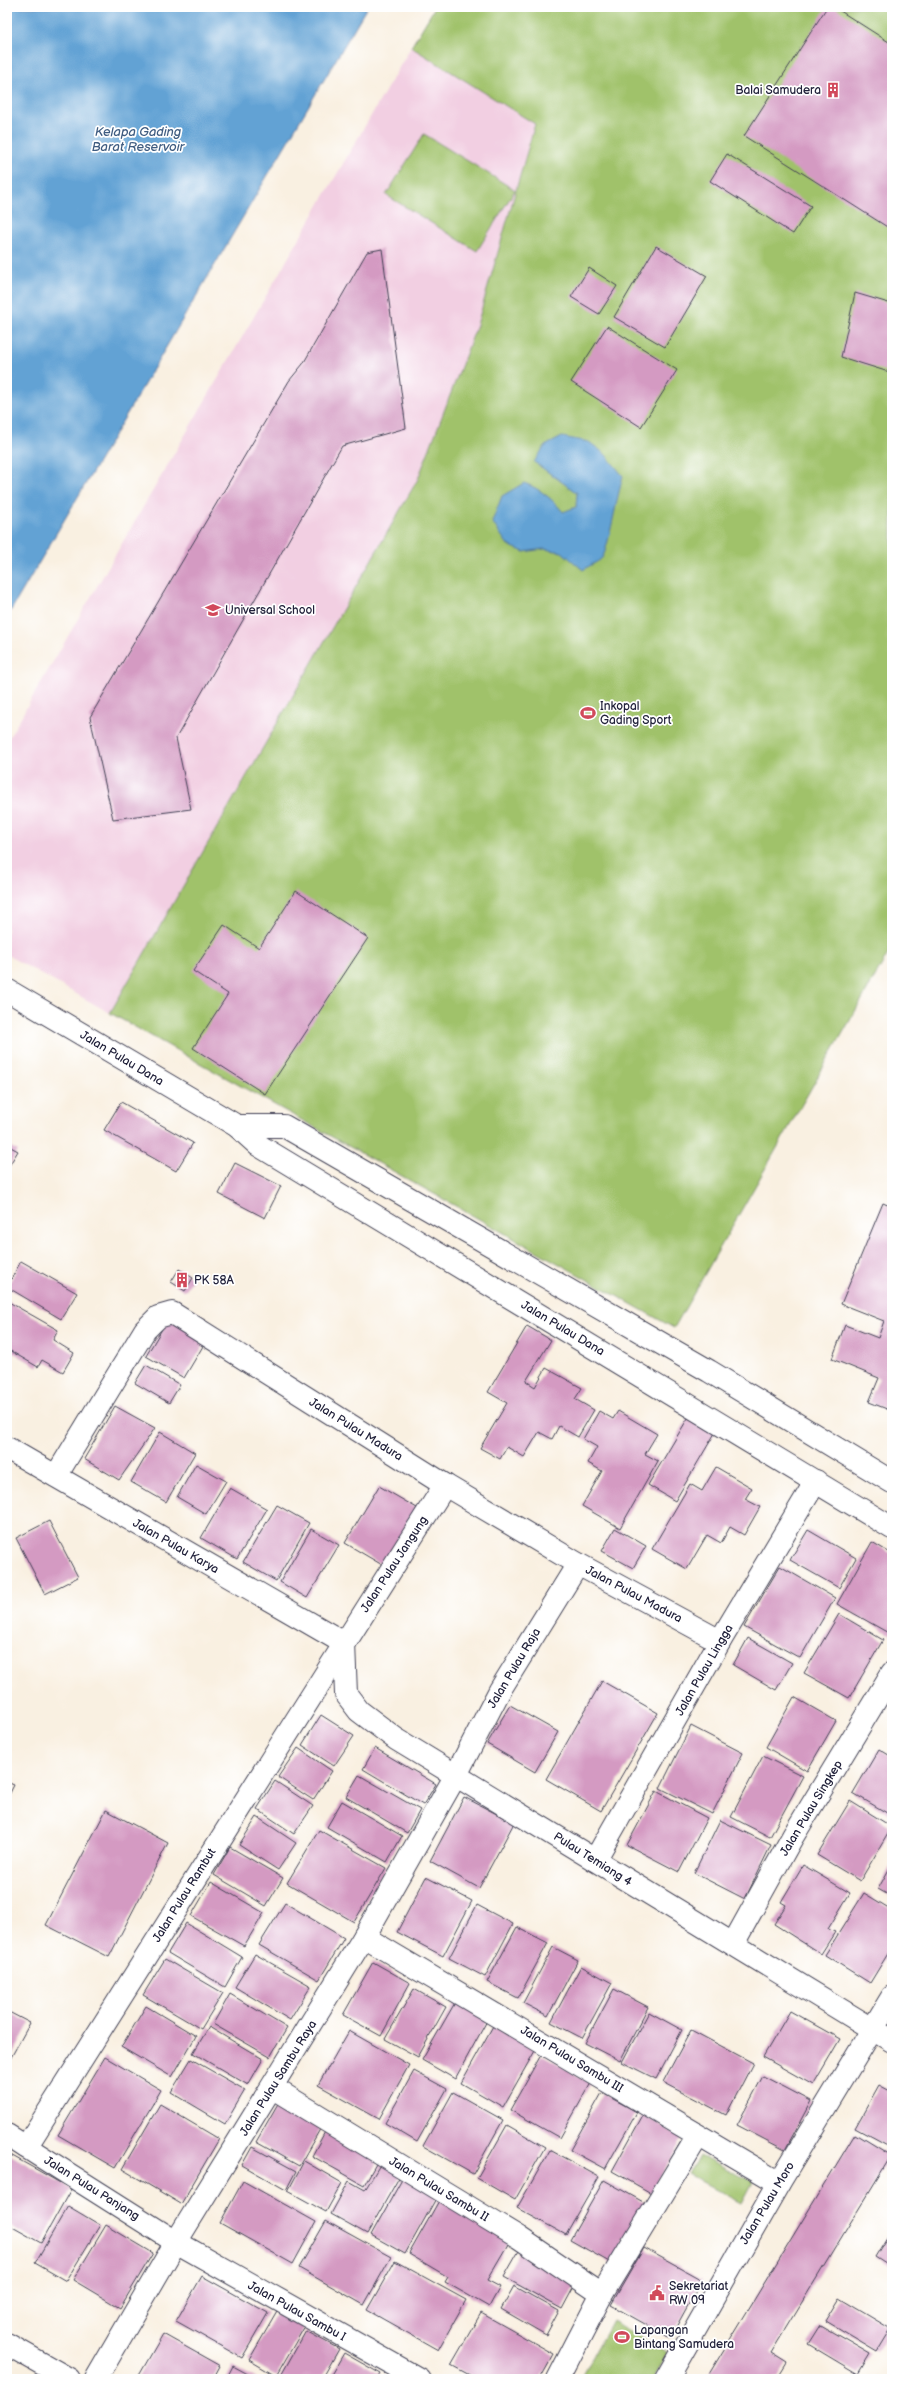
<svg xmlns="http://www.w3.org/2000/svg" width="899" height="2386" font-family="'Balsamiq Sans',sans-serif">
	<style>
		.built { fill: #f2cfe2 }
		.green { fill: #a0c26b; stroke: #617253 }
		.water { fill: #62a2d4; stroke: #426288 }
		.building { fill: #d49ac2 }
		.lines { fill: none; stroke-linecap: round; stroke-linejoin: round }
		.street-casing { stroke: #424154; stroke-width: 24 }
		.street { stroke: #fff; stroke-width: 22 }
		.labels { text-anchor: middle; stroke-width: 3.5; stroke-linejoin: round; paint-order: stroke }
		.poi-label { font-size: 12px; fill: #22223b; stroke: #fff; text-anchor: start }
		.street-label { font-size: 12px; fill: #22223b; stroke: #fff }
		.water-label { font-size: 13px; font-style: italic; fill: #3f5c80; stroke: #fff }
	</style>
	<rect width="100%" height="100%" fill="#fff"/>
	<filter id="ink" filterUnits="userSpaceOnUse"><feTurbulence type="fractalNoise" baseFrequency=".025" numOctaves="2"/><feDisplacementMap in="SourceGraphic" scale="8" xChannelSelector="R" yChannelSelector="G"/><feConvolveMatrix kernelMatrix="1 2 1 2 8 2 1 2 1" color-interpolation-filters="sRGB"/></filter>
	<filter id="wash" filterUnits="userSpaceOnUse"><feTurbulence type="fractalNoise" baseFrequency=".012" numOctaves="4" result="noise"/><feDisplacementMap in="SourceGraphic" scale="16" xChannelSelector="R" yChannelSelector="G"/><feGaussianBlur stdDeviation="0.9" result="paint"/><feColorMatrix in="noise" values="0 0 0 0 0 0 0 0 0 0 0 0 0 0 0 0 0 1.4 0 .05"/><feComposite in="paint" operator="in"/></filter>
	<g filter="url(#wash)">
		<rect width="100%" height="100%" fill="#f9f0e1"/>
		<polygon class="built" points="411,47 535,123 477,325 418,479 110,1013 7,955 7,741"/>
		<g class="green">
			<polygon points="435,7 892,7 892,947 674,1328 110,1013 418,479 477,325 535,124 411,47"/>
			<polygon points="424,134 515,190 477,251 386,195"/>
			<polygon points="700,2155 753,2182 742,2203 689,2175"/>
			<polygon points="612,2321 668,2353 653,2379 580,2379"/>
		</g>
		<g class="water">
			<polygon points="7,7 367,7 7,617"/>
			<path d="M562 437 589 442 605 454 623 476C618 491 608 551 602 558 597 563 588 566 583 570L562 552 544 549 524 552 508 545 492 522 502 496 524 483C541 489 552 499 563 512L576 507 577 493 534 462 545 446Z"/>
		</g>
		<g id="blocks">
			<g class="building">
				<polygon points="827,7 834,7 892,44 892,230 744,136"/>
				<polygon points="727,154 811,206 793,234 710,181"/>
				<polygon points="656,246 707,276 665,347 614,317"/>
				<polygon points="382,249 406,428 342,446 176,738 191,809 113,819 90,717 289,381 303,364 367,252"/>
				<polygon points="589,268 617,286 599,314 571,297"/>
				<polygon points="855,293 892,304 892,373 841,357"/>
				<polygon points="607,326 677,370 641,427 571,382"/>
				<polygon points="296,891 368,938 265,1094 193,1048 228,994 193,971 224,925 259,948"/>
				<polygon points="121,1102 193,1143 176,1171 104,1130"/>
				<polygon points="7,1145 18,1151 7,1169"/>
				<polygon points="235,1163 281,1186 265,1218 219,1194"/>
				<polygon points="883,1203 892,1207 892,1411 869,1402 879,1378 832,1359 845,1325 878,1338 884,1321 841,1304"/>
				<polygon points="21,1261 77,1293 61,1319 7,1287"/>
				<polygon points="179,1269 193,1278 185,1291 171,1282"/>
				<polygon points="7,1301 58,1330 53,1340 74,1353 63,1372 42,1360 38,1367 7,1349"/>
				<polygon points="171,1314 209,1336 184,1378 146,1356"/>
				<polygon points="527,1326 551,1340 526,1381 535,1387 546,1368 582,1388 575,1399 594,1410 578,1437 559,1426 552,1439 539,1432 524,1457 507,1447 500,1459 480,1448 507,1403 488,1392"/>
				<polygon points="146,1365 180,1385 169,1403 135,1383"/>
				<polygon points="115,1406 155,1428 119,1480 84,1459"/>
				<polygon points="599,1411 613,1419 618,1411 657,1434 645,1454 658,1461 620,1528 582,1506 602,1471 588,1463 597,1447 583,1439"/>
				<polygon points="688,1418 715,1433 675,1501 648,1485"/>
				<polygon points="160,1432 195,1453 166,1502 131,1482"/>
				<polygon points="196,1464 226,1481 206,1514 177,1497"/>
				<polygon points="716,1467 752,1488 745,1499 760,1507 744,1535 730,1527 721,1543 707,1535 687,1569 652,1549 690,1484 702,1491"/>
				<polygon points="379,1486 417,1508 384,1566 345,1543"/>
				<polygon points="230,1488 267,1509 237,1559 201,1538"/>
				<polygon points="277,1505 309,1523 276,1581 243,1562"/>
				<polygon points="49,1521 78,1577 45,1594 16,1538"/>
				<polygon points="615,1528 646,1546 633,1568 602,1551"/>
				<polygon points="311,1529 339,1545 307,1598 280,1582"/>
				<polygon points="808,1530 856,1558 839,1588 790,1560"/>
				<polygon points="872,1542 892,1554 892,1635 837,1604"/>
				<polygon points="780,1566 835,1598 800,1658 744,1627"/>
				<polygon points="839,1614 883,1640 849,1698 804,1673"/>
				<polygon points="748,1638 792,1663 776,1690 733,1665"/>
				<polygon points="602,1681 658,1713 601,1811 546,1779"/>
				<polygon points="794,1697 836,1721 807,1771 766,1747"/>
				<polygon points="510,1705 558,1732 535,1772 487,1744"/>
				<polygon points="321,1715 354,1736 334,1766 302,1745"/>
				<polygon points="691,1726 743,1753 712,1814 660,1788"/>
				<polygon points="298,1748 332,1771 313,1800 278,1777"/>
				<polygon points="375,1748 436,1784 423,1805 363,1769"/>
				<polygon points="879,1749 892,1757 892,1816 853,1793"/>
				<polygon points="763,1756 803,1776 770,1837 731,1817"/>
				<polygon points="359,1775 420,1810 407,1833 346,1797"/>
				<polygon points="275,1781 313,1806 294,1834 257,1809"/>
				<polygon points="7,1782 14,1785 7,1799"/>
				<polygon points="656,1791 707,1818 679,1872 627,1845"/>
				<polygon points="464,1797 514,1823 479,1888 430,1861"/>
				<polygon points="342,1801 402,1836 387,1862 327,1827"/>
				<polygon points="850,1801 892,1827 860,1881 817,1855"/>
				<polygon points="106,1810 168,1843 109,1957 46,1925"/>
				<polygon points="257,1817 296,1843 278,1870 239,1845"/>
				<polygon points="720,1820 771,1845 745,1899 694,1873"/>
				<polygon points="319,1830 386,1868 354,1922 287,1883"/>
				<polygon points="230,1847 283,1878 266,1906 214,1875"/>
				<polygon points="892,1864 892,1897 878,1889"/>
				<polygon points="803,1865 850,1893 828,1929 835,1932 821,1954 774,1924 786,1905 781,1902"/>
				<polygon points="426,1877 472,1901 443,1956 397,1932"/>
				<polygon points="211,1882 264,1913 244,1946 191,1916"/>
				<polygon points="864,1893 892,1910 892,1947 870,1983 825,1955"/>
				<polygon points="285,1903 344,1938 319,1980 259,1945"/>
				<polygon points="477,1905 513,1924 485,1977 449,1958"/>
				<polygon points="186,1923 242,1957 225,1987 168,1953"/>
				<polygon points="517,1927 548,1943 518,1998 487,1982"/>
				<polygon points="553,1947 578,1960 548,2016 523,2003"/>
				<polygon points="255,1954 311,1986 290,2020 235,1987"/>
				<polygon points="165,1959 223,1993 201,2029 143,1995"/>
				<polygon points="373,1962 410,1983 381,2036 343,2015"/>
				<polygon points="581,1966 612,1983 582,2038 551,2022"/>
				<polygon points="414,1989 446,2007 418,2057 385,2039"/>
				<polygon points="614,1989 648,2007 620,2061 585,2043"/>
				<polygon points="230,1994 287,2028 270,2057 213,2024"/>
				<polygon points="456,2001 488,2019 455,2079 422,2060"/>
				<polygon points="146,2006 196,2036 172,2077 121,2047"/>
				<polygon points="7,2011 30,2023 9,2061 7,2060"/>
				<polygon points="790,2011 840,2039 813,2085 763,2057"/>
				<polygon points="649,2012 682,2030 656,2079 622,2062"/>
				<polygon points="493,2026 536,2049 503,2107 461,2083"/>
				<polygon points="209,2027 263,2059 248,2085 193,2053"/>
				<polygon points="691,2030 753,2063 726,2115 663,2082"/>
				<polygon points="349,2031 409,2065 379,2119 318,2085"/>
				<polygon points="541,2055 591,2083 560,2138 510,2110"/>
				<polygon points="105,2057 161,2090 115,2168 58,2135"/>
				<polygon points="191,2059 245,2090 225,2124 171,2092"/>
				<polygon points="414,2071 447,2089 417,2142 385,2123"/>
				<polygon points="763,2076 811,2101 785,2150 737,2125"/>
				<polygon points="879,2085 892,2092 892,2148 855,2128"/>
				<polygon points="453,2092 503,2120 473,2174 423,2146"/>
				<polygon points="602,2093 637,2112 605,2169 570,2150"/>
				<polygon points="280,2100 323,2124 299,2166 256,2142"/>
				<polygon points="160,2104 219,2139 181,2204 122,2169"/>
				<polygon points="643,2115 683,2138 651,2193 612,2171"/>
				<polygon points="507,2125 545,2147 515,2200 477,2178"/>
				<polygon points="327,2128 380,2157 364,2185 312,2156"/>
				<polygon points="855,2134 891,2156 771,2353 787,2363 777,2379 706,2379"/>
				<polygon points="252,2147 296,2171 286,2190 242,2165"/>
				<polygon points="550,2150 599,2177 566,2235 517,2208"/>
				<polygon points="7,2153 71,2189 41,2243 7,2224"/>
				<polygon points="304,2161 342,2183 326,2212 288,2191"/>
				<polygon points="381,2163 401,2174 367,2234 331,2214 349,2181 365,2190"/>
				<polygon points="404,2176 438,2195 405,2254 371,2235"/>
				<polygon points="604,2180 645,2203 611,2263 570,2240"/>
				<polygon points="243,2181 316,2222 293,2264 220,2223"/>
				<polygon points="440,2199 511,2239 487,2280 500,2287 489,2307 445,2282 448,2277 409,2254"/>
				<polygon points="68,2206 100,2225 66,2281 35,2263"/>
				<polygon points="326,2221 391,2257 364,2305 299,2268"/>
				<polygon points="106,2225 153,2253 120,2308 73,2280"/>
				<polygon points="892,2229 892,2268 875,2257"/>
				<polygon points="644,2248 702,2280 670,2338 611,2305"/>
				<polygon points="520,2249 577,2281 562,2309 504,2277"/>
				<polygon points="395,2261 466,2300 438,2350 367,2310"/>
				<polygon points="202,2276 268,2313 242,2358 176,2321"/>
				<polygon points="514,2286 559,2311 546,2335 501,2309"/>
				<polygon points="839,2298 891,2329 877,2352 825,2321"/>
				<polygon points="278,2310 305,2326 276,2376 249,2360"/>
				<polygon points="481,2313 554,2354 540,2379 477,2379 451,2365"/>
				<polygon points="820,2325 870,2354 858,2374 808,2344"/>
				<polygon points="306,2331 339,2349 322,2379 279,2379"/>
				<polygon points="163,2334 220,2366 213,2379 137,2379"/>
				<polygon points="344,2353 381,2374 378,2379 329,2379"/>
				<polygon points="233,2366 257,2379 226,2379"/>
			</g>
		</g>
	</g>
	<g filter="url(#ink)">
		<use href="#blocks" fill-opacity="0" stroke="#424154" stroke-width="1"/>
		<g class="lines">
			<g class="street-casing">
				<g id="street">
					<polyline points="7,990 237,1126 258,1145 892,1528"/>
					<polyline points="237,1126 284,1126 709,1371 892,1482"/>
					<polyline points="7,1448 344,1643"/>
					<polyline points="56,1476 145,1330 158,1317 172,1313 445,1485 578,1564 720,1641"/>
					<polyline points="344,1643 346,1694 359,1711 396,1739 892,2041"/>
					<polyline points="595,1860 720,1641 816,1481"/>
					<polyline points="364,1937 779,2183"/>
					<polyline points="733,1944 793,1836 892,1673"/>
					<polyline points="273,2088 518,2237 602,2294"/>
					<polyline points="7,2135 176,2242 419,2379"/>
					<polyline points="26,2147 445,1485"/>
					<polyline points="7,2344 69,2379"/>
					<polyline points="96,2379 176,2242 364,1937 456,1775 500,1690 578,1564"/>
					<polyline points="558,2379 602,2294 698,2136"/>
					<polyline points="667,2379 779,2183 892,1997"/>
				</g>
			</g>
			<use href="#street" class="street"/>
		</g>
	</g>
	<defs>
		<g id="building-bare" transform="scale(1.2)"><path d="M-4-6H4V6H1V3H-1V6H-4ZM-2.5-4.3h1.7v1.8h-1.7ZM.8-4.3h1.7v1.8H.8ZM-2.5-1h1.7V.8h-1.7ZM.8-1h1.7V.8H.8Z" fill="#d1495b" stroke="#fff" stroke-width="2.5" paint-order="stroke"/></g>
		<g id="school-bare" transform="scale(1.2)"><path d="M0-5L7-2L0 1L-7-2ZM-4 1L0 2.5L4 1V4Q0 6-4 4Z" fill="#d1495b" stroke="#fff" stroke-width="2.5" paint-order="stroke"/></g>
		<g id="stadium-bare" transform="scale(1.2)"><path d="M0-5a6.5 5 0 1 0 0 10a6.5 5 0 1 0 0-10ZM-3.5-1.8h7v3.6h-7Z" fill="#d1495b" stroke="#fff" stroke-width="2.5" paint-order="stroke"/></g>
		<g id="civic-bare" transform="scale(1.2)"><path d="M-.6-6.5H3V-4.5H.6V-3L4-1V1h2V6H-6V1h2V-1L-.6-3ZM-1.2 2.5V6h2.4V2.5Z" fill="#d1495b" stroke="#fff" stroke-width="2.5" paint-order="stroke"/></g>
	</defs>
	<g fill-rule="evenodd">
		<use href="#building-bare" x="833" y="90"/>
		<use href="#school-bare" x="213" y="610"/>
		<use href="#stadium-bare" x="588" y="713"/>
		<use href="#building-bare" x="182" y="1280"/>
		<use href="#civic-bare" x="657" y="2293"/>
		<use href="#stadium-bare" x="622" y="2337"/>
	</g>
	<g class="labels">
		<g class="poi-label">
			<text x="821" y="94" text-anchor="end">Balai Samudera</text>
			<text x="225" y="614">Universal School</text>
			<text x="600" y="710">Inkopal<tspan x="600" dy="14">Gading Sport</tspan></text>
			<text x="194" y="1284">PK 58A</text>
			<text x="669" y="2290">Sekretariat<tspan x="669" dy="14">RW 09</tspan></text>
			<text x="634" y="2334">Lapangan<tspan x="634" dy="14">Bintang Samudera</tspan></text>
		</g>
		<g class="street-label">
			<text transform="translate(122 1058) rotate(31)" y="4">Jalan Pulau Dana</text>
			<text transform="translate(563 1328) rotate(31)" y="4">Jalan Pulau Dana</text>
			<text transform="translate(356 1429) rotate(32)" y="4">Jalan Pulau Madura</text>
			<text transform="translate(176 1546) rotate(30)" y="4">Jalan Pulau Karya</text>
			<text transform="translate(394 1564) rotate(-57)" y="4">Jalan Pulau Jangung</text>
			<text transform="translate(634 1594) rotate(28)" y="4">Jalan Pulau Madura</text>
			<text transform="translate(514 1668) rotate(-59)" y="4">Jalan Pulau Raja</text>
			<text transform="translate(704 1670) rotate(-60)" y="4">Jalan Pulau Lingga</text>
			<text transform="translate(811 1808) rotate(-59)" y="4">Jalan Pulau Singkep</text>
			<text transform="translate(593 1859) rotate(32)" y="4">Pulau Temiang 4</text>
			<text transform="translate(184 1895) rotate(-58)" y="4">Jalan Pulau Rambut</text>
			<text transform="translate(572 2059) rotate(31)" y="4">Jalan Pulau Sambu III</text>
			<text transform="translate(278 2078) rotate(-58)" y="4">Jalan Pulau Sambu Raya</text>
			<text transform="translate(92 2188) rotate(32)" y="4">Jalan Pulau Panjang</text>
			<text transform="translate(439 2189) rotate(31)" y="4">Jalan Pulau Sambu II</text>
			<text transform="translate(767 2203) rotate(-59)" y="4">Jalan Pulau Moro</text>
			<text transform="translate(297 2311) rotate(29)" y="4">Jalan Pulau Sambu I</text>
		</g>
		<g class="water-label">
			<text x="138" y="136">Kelapa Gading<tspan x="138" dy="15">Barat Reservoir</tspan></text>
		</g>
	</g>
	<rect width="899" height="2386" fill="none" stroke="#fff" stroke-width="24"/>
</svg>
